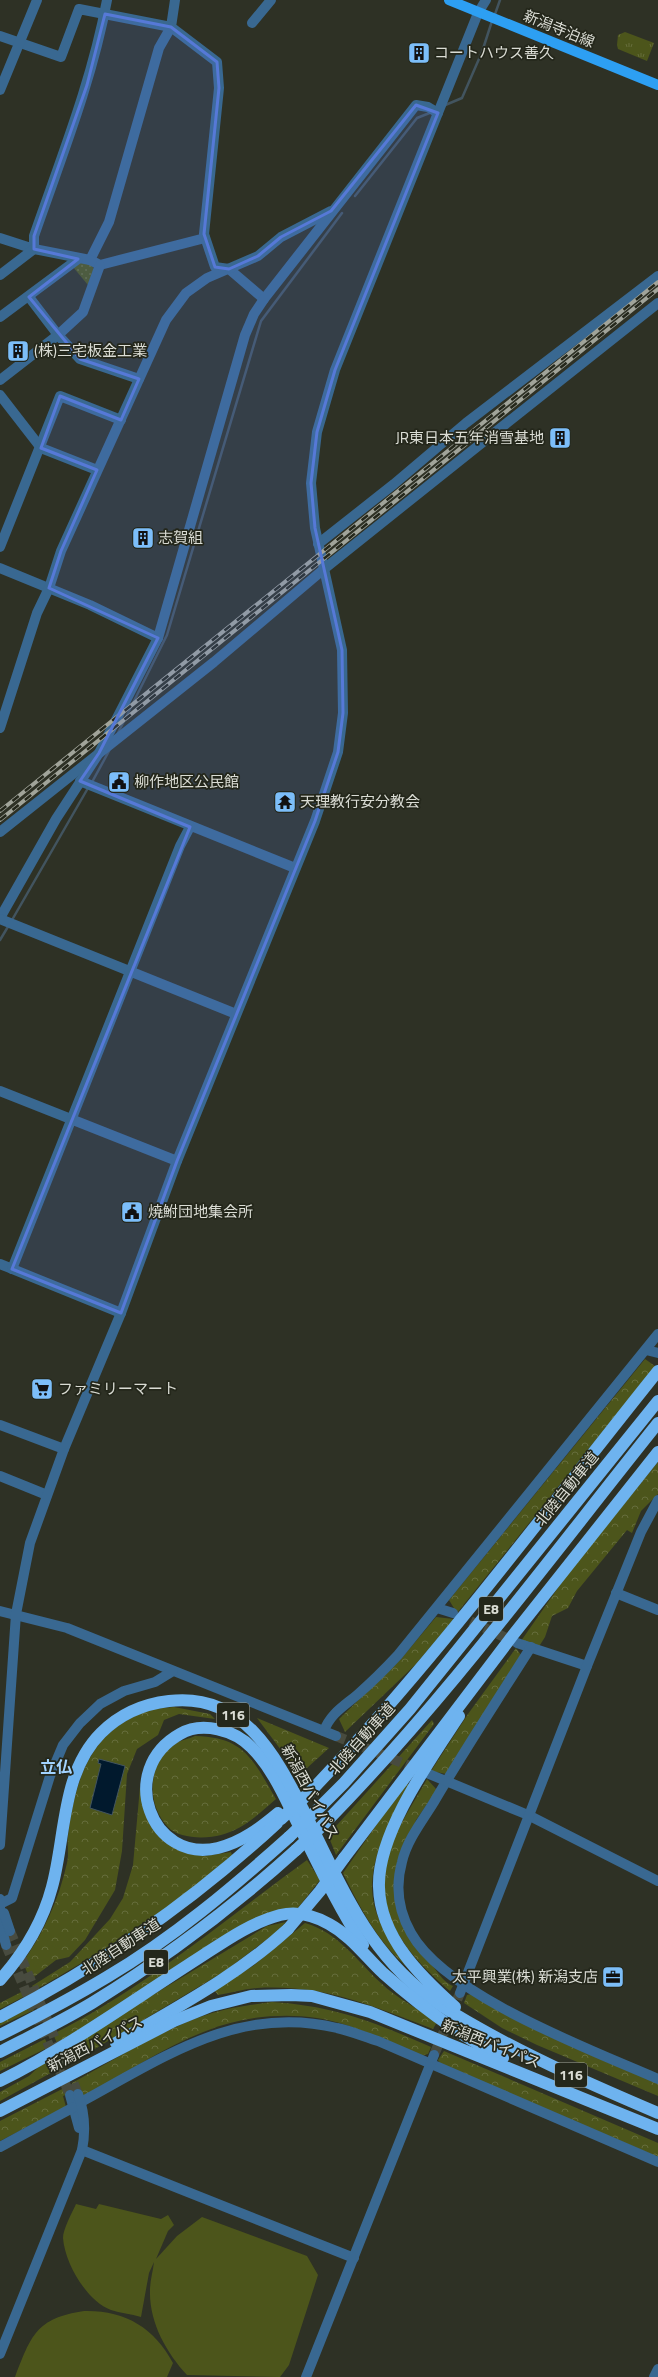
<svg xmlns="http://www.w3.org/2000/svg" width="658" height="2377" font-family="'Titillium Web','Noto Sans JP',sans-serif">
	<style>
		.grass { fill: url(#grass-tufts) }
		.forest { fill: url(#forest-crowns) }
		.park { fill: url(#park-dots) }
		.garden { fill: #4c551b }
		.water { fill: #01192d; stroke: #42545f }
		.lines { fill: none; stroke-linecap: round; stroke-linejoin: round }
		.stream { stroke: #42545f; stroke-width: 2.5 }
		.minor-tunnel { stroke: #484b3f; stroke-width: 10; stroke-dasharray: 10 5; stroke-linecap: butt }
		.minor { stroke: #396891; stroke-width: 10 }
		.major { stroke: #2d9ff3; stroke-width: 10 }
		.highway { stroke: #6eb3ef; stroke-width: 12 }
		.rail-casing { stroke: #a1a49a; stroke-width: 4 }
		.rail { stroke: #24271b; stroke-width: 2.5; stroke-dasharray: 8; stroke-linecap: butt }
		.highway-bridge { stroke: #6eb3ef; stroke-width: 12 }
		.marked { fill: #5679d7; fill-opacity: 0.2; stroke: #5679d7; stroke-width: 3; stroke-linejoin: round }
		.labels { text-anchor: middle; stroke-width: 3.5; stroke-linejoin: round; paint-order: stroke }
		.shield { fill: #24271b; stroke: #a3a69c; stroke-width: 1 }
		.shield-label { font-size: 14px; font-weight: bold; fill: #dadcd4 }
		.street-label { font-size: 15px; fill: #dadcd4; stroke: #24271b }
		.poi-label { font-size: 15px; fill: #dadcd4; stroke: #24271b; text-anchor: start }
		.neighbourhood-label { font-size: 16px; font-weight: bold; fill: #a2d3ff; stroke: #24271b }
	</style>
	<defs>
		<pattern id="grass-tufts" width="24" height="20" patternUnits="userSpaceOnUse"><rect width="24" height="20" fill="#4c551b"/><path d="M3 7l-1-3M5 7V3M7 7l1-3M15 17l-1-3M17 17v-4M19 17l1-3" fill="none" stroke="#656d3b"/></pattern>
		<pattern id="forest-crowns" width="20" height="18" patternUnits="userSpaceOnUse"><rect width="20" height="18" fill="#4c551b"/><path d="M2 6a3 3 0 1 1 6 0M12 15a3 3 0 1 1 6 0" fill="none" stroke="#656d3b"/></pattern>
		<pattern id="park-dots" width="8" height="8" patternUnits="userSpaceOnUse"><rect width="8" height="8" fill="#4c551b"/><path d="M2 2h.1M6 6h.1" fill="none" stroke="#656d3b" stroke-width="1.8" stroke-linecap="round"/></pattern>
	</defs>
	<rect width="100%" height="100%" fill="#2e3125"/>
	<g class="grass">
		<polygon points="625,32 654,43 647,61 618,49 617,45 618,35"/>
		<polygon points="45,2039 49,2047 0,2071 0,2062"/>
	</g>
	<g class="forest">
		<polygon points="645,1359 655,1366 457,1613 449,1600"/>
		<polygon points="658,1462 658,1494 641,1511 632,1533 627,1530 577,1591 568,1608 552,1616 545,1637 538,1648 521,1641 569,1572"/>
		<polygon points="436,1617 454,1619 415,1665 345,1732 339,1719 401,1659"/>
		<polygon points="516,1648 523,1658 446,1774 431,1771 468,1714"/>
		<path d="M174 1707 210 1714 215 1719 179 1714 164 1720 158 1735 137 1749 127 1774 122 1851 115 1890 85 1940 69 1957 56 1960 30 1980 23 1962C44 1932 59 1899 67 1863 69 1855 67 1845 68 1836 75 1781 89 1732 147 1711 155 1708 166 1708 174 1707Z"/>
		<polygon points="257,1718 329,1748 296,1778 287,1758"/>
		<polygon points="432,1720 434,1724 336,1855 328,1835"/>
		<path d="M195 1736C245 1737 253 1760 276 1799 259 1814 243 1829 221 1835 206 1839 179 1839 168 1827 146 1804 147 1763 175 1744 180 1740 189 1739 195 1736Z"/>
		<path d="M427 1779 437 1790 416 1820 394 1891C405 1912 432 1978 453 1986L450 1991C409 1956 372 1915 388 1856 395 1829 414 1803 427 1779Z"/>
		<path d="M407 1781 409 1786C388 1826 358 1875 380 1921 388 1938 401 1954 411 1970 380 1946 360 1908 343 1873Z"/>
		<path d="M140 1787 150 1824 164 1839 190 1854 205 1856 231 1852 232 1855C173 1908 104 1951 35 1990L32 1986 70 1962 110 1919 123 1898 133 1865Z"/>
		<path d="M307 1860 320 1880 297 1909 274 1912 57 2043 53 2034C145 1988 224 1920 307 1860Z"/>
		<polygon points="286,1922 274,1934 225,1971 68,2065 60,2051 267,1926"/>
		<path d="M305 1923C339 1933 356 1960 381 1983 396 1998 419 2009 437 2022L433 2029C372 2006 324 1984 257 1988 244 1989 231 1993 218 1995L214 1990 253 1966Z"/>
		<polygon points="27,1989 29,1994 0,2009 0,2003"/>
		<polygon points="471,1994 658,2082 658,2096 537,2045 502,2028 464,2003 467,1995"/>
		<path d="M272 2002C335 2006 374 2022 431 2047L428 2054 421 2056C396 2046 371 2033 346 2025 302 2010 248 2014 206 2031 163 2047 123 2075 84 2098L75 2091 72 2083C114 2060 164 2028 209 2014 230 2007 250 2005 272 2002Z"/>
		<polygon points="32,2006 34,2010 0,2026 0,2022"/>
		<polygon points="444,2051 658,2143 658,2157 440,2064 438,2060"/>
		<polygon points="53,2059 58,2069 0,2101 0,2092 29,2076 43,2063"/>
		<polygon points="68,2086 71,2093 63,2096 66,2107 0,2141 0,2121"/>
	</g>
	<polygon class="park" points="80,262 90,263 94,269 88,285 73,267"/>
	<g class="garden">
		<path d="M76 2204 96 2209 99 2204 161 2219 168 2215 174 2225 168 2231 156 2259 177 2236 202 2217 307 2256 318 2275 289 2365 280 2377 187 2375C166 2352 149 2322 150 2290 150 2281 153 2271 154 2262L149 2273 141 2317C131 2314 120 2313 111 2310 87 2301 65 2264 63 2238 63 2229 72 2213 76 2204Z"/>
		<path d="M84 2311C124 2310 154 2327 173 2363L167 2377H15C31 2336 36 2318 84 2311Z"/>
	</g>
	<polygon class="water" points="99,1759 125,1766 112,1815 90,1808 101,1764 98,1763"/>
	<g class="lines">
		<g class="stream">
			<polyline points="494,17 500,0"/>
			<polyline points="443,106 462,98 482,52 492,21"/>
			<polyline points="355,196 417,118 432,112"/>
			<polyline points="118,733 167,635 261,321 342,213"/>
			<polyline points="91,784 109,751"/>
			<polyline points="12,920 88,788"/>
			<polyline points="0,940 9,925"/>
		</g>
		<g class="minor-tunnel">
			<polyline points="457,1615 515,1642"/>
			<polyline points="336,1736 420,1770"/>
			<polyline points="10,1931 78,2094"/>
			<polyline points="6,1945 70,2095"/>
			<polyline points="434,2055 460,1993"/>
		</g>
		<g class="minor">
			<polyline points="175,0 171,27 217,62 219,88 204,234 215,267 229,269 264,299"/>
			<polyline points="252,23 271,0"/>
			<polyline points="0,36 61,57 79,9 171,27 159,48 109,222 90,260"/>
			<polyline points="0,90 37,0"/>
			<polyline points="0,238 34,249 90,260 100,265 205,238"/>
			<path d="M34 249V236C61 158 92 81 107 0"/>
			<polyline points="0,275 34,249"/>
			<polyline points="29,297 58,335 80,359 139,379"/>
			<polyline points="0,317 78,259"/>
			<polyline points="0,380 58,335 83,312 100,265"/>
			<polyline points="0,395 41,448 97,470"/>
			<polyline points="318,544 394,484 466,423 658,276"/>
			<polyline points="0,547 60,396 121,420"/>
			<polyline points="0,568 90,605 158,638"/>
			<polyline points="0,728 37,613 49,588 61,551 166,320 186,293 207,278 258,256 281,237 331,211"/>
			<polyline points="80,781 295,868"/>
			<polyline points="0,832 214,662 324,569 493,434 658,303"/>
			<polyline points="0,918 56,819 99,753 158,638 245,335 254,314 264,299 416,105 428,107 438,113"/>
			<polyline points="0,919 236,1014"/>
			<polyline points="0,1091 177,1161"/>
			<polyline points="0,1264 121,1313"/>
			<polyline points="12,1269 180,846 190,827"/>
			<polyline points="646,1350 658,1353"/>
			<polyline points="0,1425 64,1449"/>
			<polyline points="0,1476 47,1495"/>
			<polyline points="616,1593 658,1610"/>
			<polyline points="437,1608 453,1613"/>
			<polyline points="0,1611 67,1628 336,1736"/>
			<polyline points="517,1643 587,1666"/>
			<path d="M531 1647C498 1699 465 1749 434 1802 423 1820 407 1840 402 1862 395 1887 398 1910 411 1933 446 1996 592 2050 658 2079"/>
			<path d="M324 1731C330 1714 344 1706 357 1695 372 1682 385 1669 398 1655L658 1334"/>
			<polyline points="429,1774 528,1815 658,1881"/>
			<polyline points="0,1845 16,1614 30,1543 64,1449 121,1313 177,1161 315,821 338,752 343,713 342,650 315,528 311,483 317,432 335,370 478,13 486,0"/>
			<polyline points="0,1899 0,1923 6,1945"/>
			<polyline points="0,1904 12,1898 50,1776 63,1745 80,1723 100,1704 124,1691 155,1682 173,1671"/>
			<polyline points="4,1913 10,1931"/>
			<polyline points="460,1993 587,1666 641,1532 658,1500"/>
			<polyline points="70,2095 79,2128"/>
			<path d="M81 2102C164 2057 239 2004 337 2028 351 2031 365 2037 378 2041L658 2162"/>
			<polyline points="0,2147 74,2107"/>
			<polyline points="82,2150 354,2258"/>
			<path d="M0 2354 82 2150C86 2130 85 2113 78 2094"/>
			<polyline points="306,2377 434,2055"/>
			<polyline points="654,2377 658,2369"/>
		</g>
		<polyline class="major" points="449,0 658,85"/>
		<g class="highway">
			<path d="M309 1793C435 1661 544 1513 658 1371"/>
			<polyline points="316,1811 344,1783 410,1709 658,1401"/>
			<path d="M278 1813C260 1828 242 1842 218 1848 151 1864 116 1770 180 1734 202 1721 235 1730 252 1748 274 1770 286 1801 300 1828 320 1868 339 1908 363 1945"/>
			<path d="M323 1825C445 1701 549 1559 658 1423"/>
			<polyline points="344,1858 513,1635 658,1452"/>
			<path d="M0 1980C24 1953 43 1921 52 1887 66 1836 61 1773 101 1733 120 1714 143 1704 169 1701 244 1692 276 1757 305 1813 320 1843 334 1874 351 1904 367 1933 386 1959 410 1981 430 2000 454 2014 477 2027 535 2060 597 2087 658 2113"/>
			<path d="M455 2007C420 1976 380 1937 379 1887 377 1834 430 1760 459 1716"/>
			<path d="M0 2017C101 1965 193 1901 277 1823"/>
			<path d="M0 2035C36 2017 72 1998 107 1977 173 1938 232 1888 289 1837"/>
			<path d="M116 2043C175 2008 237 1976 288 1929"/>
			<path d="M0 2052C31 2036 62 2021 92 2003 165 1958 232 1908 296 1850"/>
			<path d="M0 2081C66 2048 126 2005 188 1965 217 1947 246 1924 280 1915 297 1911 315 1916 329 1924 351 1936 365 1956 383 1973 420 2006 459 2035 503 2058"/>
			<polyline points="0,2111 174,2021 211,2006 251,1996 291,1995 312,1996 370,2012 658,2129"/>
		</g>
		<g class="rail-casing">
			<g id="rail">
				<polyline points="0,811 658,282"/>
				<polyline points="0,820 658,289"/>
			</g>
		</g>
		<use href="#rail" class="rail"/>
		<g class="highway-bridge">
			<polyline points="281,1819 309,1793"/>
			<polyline points="289,1837 316,1811"/>
			<polyline points="296,1850 323,1825"/>
			<polyline points="288,1929 320,1891 344,1858"/>
		</g>
	</g>
	<path class="marked" d="M105 14 171 27 217 62 219 88 204 234 215 267 229 269 258 256 281 237 331 211 416 105 438 113 335 370 317 432 311 483 315 528 342 650 343 713 338 752 315 821 177 1161 121 1313 12 1269 190 827 80 781 99 753 158 638 49 588 61 551 97 470 41 448 60 396 121 420 139 379 80 359 29 297 78 259 34 249V236L87 85Z"/>
	<defs>
		<g id="building-square" transform="scale(1.15)"><rect x="-9" y="-9" width="18" height="18" rx="4" fill="#7cbef9" stroke="#24271b"/><path d="M-4-6H4V6H1V3H-1V6H-4ZM-2.5-4.3h1.7v1.8h-1.7ZM.8-4.3h1.7v1.8H.8ZM-2.5-1h1.7V.8h-1.7ZM.8-1h1.7V.8H.8Z" fill="#111"/></g>
		<g id="civic-square" transform="scale(1.15)"><rect x="-9" y="-9" width="18" height="18" rx="4" fill="#7cbef9" stroke="#24271b"/><path d="M-.6-6.5H3V-4.5H.6V-3L4-1V1h2V6H-6V1h2V-1L-.6-3ZM-1.2 2.5V6h2.4V2.5Z" fill="#111"/></g>
		<g id="temple-square" transform="scale(1.15)"><rect x="-9" y="-9" width="18" height="18" rx="4" fill="#7cbef9" stroke="#24271b"/><path d="M0-6L5-2H3V0L6.5 2.5H4V6H1.5V3h-3V6H-4V2.5H-6.5L-3 0V-2H-5Z" fill="#111"/></g>
		<g id="supermarket-square" transform="scale(1.15)"><rect x="-9" y="-9" width="18" height="18" rx="4" fill="#7cbef9" stroke="#24271b"/><path d="M-6-5.5h2.5l.6 2H6L4.5 2H-2.5L-4.4-4H-6ZM-1.5 3.2a1.3 1.3 0 1 0 .1 0ZM3 3.2a1.3 1.3 0 1 0 .1 0Z" fill="#111"/></g>
		<g id="office-square" transform="scale(1.15)"><rect x="-9" y="-9" width="18" height="18" rx="4" fill="#7cbef9" stroke="#24271b"/><path d="M-6-3h4V-5.5h4V-3h4V5H-6ZM-1-4.5V-3h2v-1.5ZM-6 0V1H6V0Z" fill="#111"/></g>
	</defs>
	<g fill-rule="evenodd">
		<use href="#building-square" x="419" y="53"/>
		<use href="#building-square" x="18" y="351"/>
		<use href="#building-square" x="560" y="438"/>
		<use href="#building-square" x="143" y="538"/>
		<use href="#civic-square" x="119" y="782"/>
		<use href="#temple-square" x="285" y="802"/>
		<use href="#civic-square" x="132" y="1212"/>
		<use href="#supermarket-square" x="42" y="1389"/>
		<use href="#office-square" x="613" y="1977"/>
	</g>
	<g class="labels">
		<g class="shield">
			<rect x="479" y="1597" width="24" height="24" rx="3"/>
			<rect x="217" y="1703" width="32" height="24" rx="3"/>
			<rect x="144" y="1950" width="24" height="24" rx="3"/>
			<rect x="555" y="2063" width="32" height="24" rx="3"/>
		</g>
		<g class="shield-label">
			<text x="491" y="1614">E8</text>
			<text x="233" y="1720">116</text>
			<text x="156" y="1967">E8</text>
			<text x="571" y="2080">116</text>
		</g>
		<g class="street-label">
			<text transform="translate(559 29) rotate(22)" y="5">新潟寺泊線</text>
			<text transform="translate(567 1489) rotate(-51)" y="5">北陸自動車道</text>
			<text transform="translate(362 1739) rotate(-48)" y="5">北陸自動車道</text>
			<text transform="translate(310 1792) rotate(62)" y="5">新潟西バイパス</text>
			<text transform="translate(121 1947) rotate(-33)" y="5">北陸自動車道</text>
			<text transform="translate(95 2044) rotate(-27)" y="5">新潟西バイパス</text>
			<text transform="translate(491 2044) rotate(22)" y="5">新潟西バイパス</text>
		</g>
		<g class="poi-label">
			<text x="434" y="58">コートハウス善久</text>
			<text x="34" y="356">(株)三宅板金工業</text>
			<text x="544" y="443" text-anchor="end">JR東日本五年消雪基地</text>
			<text x="158" y="543">志賀組</text>
			<text x="134" y="787">柳作地区公民館</text>
			<text x="300" y="807">天理教行安分教会</text>
			<text x="148" y="1217">焼鮒団地集会所</text>
			<text x="58" y="1394">ファミリーマート</text>
			<text x="598" y="1982" text-anchor="end">太平興業(株) 新潟支店</text>
		</g>
		<g class="neighbourhood-label">
			<text x="56" y="1773">立仏</text>
		</g>
	</g>
</svg>
